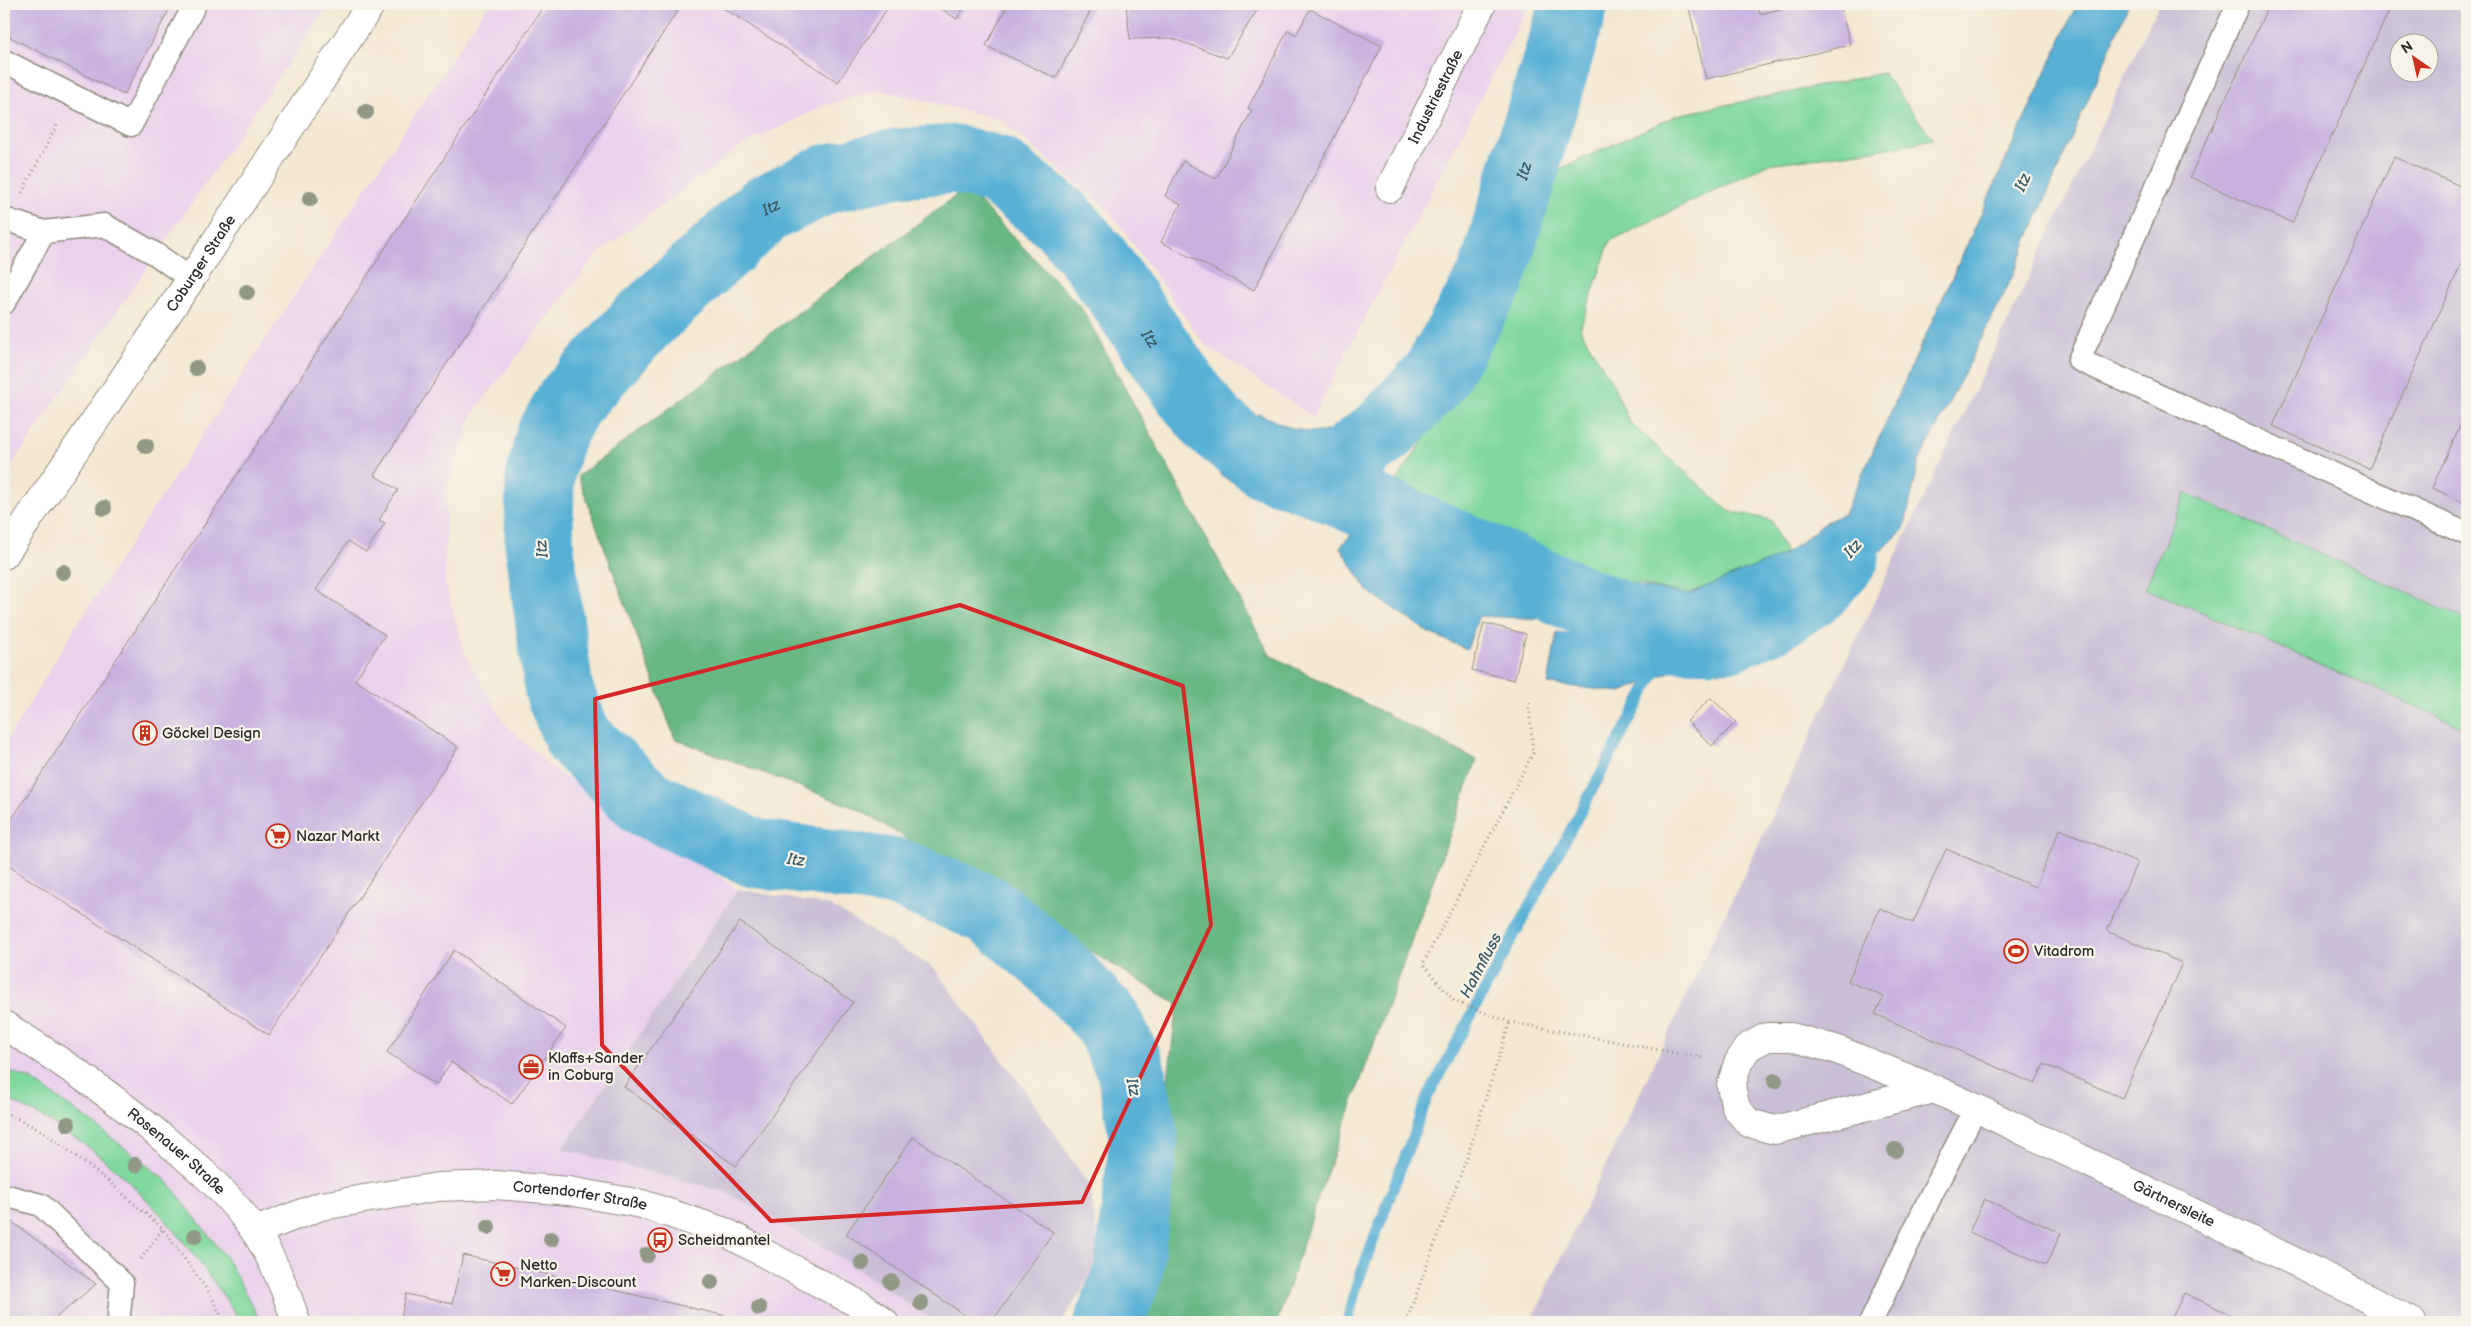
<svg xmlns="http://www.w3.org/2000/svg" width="2471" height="1326" font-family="'Balsamiq Sans',sans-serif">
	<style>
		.built { fill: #ead1ec }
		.industrial { fill: #cabfd6; fill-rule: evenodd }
		.green { fill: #7fd89e; stroke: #558264 }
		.forest { fill: #67b885; stroke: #497258 }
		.water { fill: #58b0d5; stroke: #426e80 }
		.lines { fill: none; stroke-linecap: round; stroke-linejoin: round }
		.stream { stroke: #58b0d5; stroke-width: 11 }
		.river { stroke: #58b0d5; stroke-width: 69 }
		.building { fill: #c7b1e0 }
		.lane-casing { stroke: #908a7e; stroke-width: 25 }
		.street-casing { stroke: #908a7e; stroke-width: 30 }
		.secondary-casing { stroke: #908a7e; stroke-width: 30 }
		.path { stroke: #908a7e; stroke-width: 3; stroke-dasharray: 1 4; stroke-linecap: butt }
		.lane { stroke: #fff; stroke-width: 22 }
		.street { stroke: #fff; stroke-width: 28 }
		.secondary { stroke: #fff; stroke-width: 28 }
		.tree { fill: #919886 }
		.marked { fill: none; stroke: #d62828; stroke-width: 4; stroke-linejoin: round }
		.labels { text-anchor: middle; stroke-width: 4.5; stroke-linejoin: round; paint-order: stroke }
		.street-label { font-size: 15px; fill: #2b2b2b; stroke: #f7f3e8 }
		.poi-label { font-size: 15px; fill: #2b2b2b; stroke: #f7f3e8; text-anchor: start }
		.water-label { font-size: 16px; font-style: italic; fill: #3b5a66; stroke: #f7f3e8 }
	</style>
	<rect width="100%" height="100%" fill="#f7f3e8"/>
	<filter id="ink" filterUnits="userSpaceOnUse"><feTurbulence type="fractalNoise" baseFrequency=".02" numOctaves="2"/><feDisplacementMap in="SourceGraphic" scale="10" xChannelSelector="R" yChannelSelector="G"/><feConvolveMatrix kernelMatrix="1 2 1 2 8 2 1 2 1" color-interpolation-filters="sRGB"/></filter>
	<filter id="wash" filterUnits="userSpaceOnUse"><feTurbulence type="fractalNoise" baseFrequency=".0096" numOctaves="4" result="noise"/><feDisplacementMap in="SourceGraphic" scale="20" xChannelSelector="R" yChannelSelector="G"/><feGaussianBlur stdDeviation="1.12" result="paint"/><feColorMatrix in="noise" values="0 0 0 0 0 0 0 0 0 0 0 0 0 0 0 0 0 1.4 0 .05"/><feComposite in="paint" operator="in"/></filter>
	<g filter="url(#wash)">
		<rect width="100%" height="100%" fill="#f4e8d2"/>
		<g class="built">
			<polygon points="4,4 329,4 4,476"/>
			<polygon points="488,4 1530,4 1313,417 1204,344 1110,211 999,119 881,90 823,106 743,145 598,253 474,412 446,490 445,583 466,656 505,724 553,769 738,889 562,1149 726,1192 843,1259 935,1322 4,1322 4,746 77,624"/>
		</g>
		<g class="industrial">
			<path d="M2159 4H2467V1322H1531ZM2398 42H2428V72H2398Z"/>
			<polygon points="738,889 830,906 934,968 1025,1090 1090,1187 1100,1263 1061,1322 935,1322 843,1259 726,1192 562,1149"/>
		</g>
		<g class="green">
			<polygon points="1883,73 1933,139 1897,147 1768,164 1610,241 1580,329 1614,386 1629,422 1729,511 1771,520 1786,554 1688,594 1584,574 1389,493 1505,314 1560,169 1677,115"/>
			<polygon points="2186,493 2467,620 2467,729 2181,603 2145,589"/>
			<path d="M4 1069 32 1080 94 1124 167 1181 227 1259 261 1322H241C178 1226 112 1146 4 1098Z"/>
		</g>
		<polygon class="forest" points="966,188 1081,307 1270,655 1477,760 1319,1195 1277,1322 1139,1322 1177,1004 858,809 675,739 578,476"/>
		<g class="water">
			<polygon points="2077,4 2129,4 2008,286 1919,462 1904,529 1879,553 1815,597 1665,674 1621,692 1548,684 1557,632 1613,638 1643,587 1688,594 1785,554 1828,521 1844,514"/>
			<path d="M1260 414C1283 425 1302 435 1327 431L1348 483 1308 505 1265 501 1222 476 1196 431Z"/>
			<polygon points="1389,493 1584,574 1568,620 1479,616 1467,649 1429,633 1368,591 1340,547"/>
		</g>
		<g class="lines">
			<polyline class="stream" points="1348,1322 1356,1287 1427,1098 1658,667"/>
			<g class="river">
				<path id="s1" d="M1316 482 1384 431 1433 379 1491 278 1574 4"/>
				<path id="s2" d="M1109 1322 1128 1273 1144 1137 1130 1067 1106 1019 1055 965 989 910 898 873 754 853 646 803 578 738 559 691 539 543 540 475 550 437 569 402 640 324 764 210 826 179 898 163 955 159 997 170 1061 219 1096 260 1192 398 1214 425 1266 465 1316 482 1583 601 1674 637 1727 638 1772 619 1816 590 1845 557"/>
			</g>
		</g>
		<g id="blocks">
			<g class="building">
				<polygon points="4,4 172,4 124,95 4,34"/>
				<polygon points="545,4 682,4 374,475 398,490 379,520 385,523 366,552 348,541 316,590 385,635 355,680 458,747 269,1035 4,863 4,831"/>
				<polygon points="717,4 890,4 838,82"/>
				<polygon points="934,4 966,4 957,19"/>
				<polygon points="1008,4 1094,4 1056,78 986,46"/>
				<polygon points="1126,4 1261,4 1227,58 1171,38 1130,39"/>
				<polygon points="1688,4 1757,4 1760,14 1800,4 1840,4 1850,45 1706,79"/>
				<polygon points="2269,4 2392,4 2292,223 2190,177"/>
				<polygon points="1310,9 1382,46 1254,290 1161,242 1181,204 1165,196 1183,161 1216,179 1252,110 1248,108 1288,30 1296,35"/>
				<polygon points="2394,157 2467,189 2467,251 2369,469 2273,426"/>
				<polygon points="2467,411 2467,504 2432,488"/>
				<polygon points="1484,623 1526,634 1514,680 1472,670"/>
				<polygon points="1711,698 1736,722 1712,746 1687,721"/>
				<polygon points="2060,829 2137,862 2107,931 2182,963 2122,1098 2044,1064 2035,1084 1875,1014 1884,997 1848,981 1880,908 1913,923 1946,849 2035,887"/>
				<polygon points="740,922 853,1002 736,1166 624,1087"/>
				<polygon points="454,950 566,1028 512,1104 451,1062 436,1085 387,1052"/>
				<polygon points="913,1137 1053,1232 992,1322 975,1322 846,1234"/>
				<polygon points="1984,1199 2061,1233 2046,1265 1969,1232"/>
				<polygon points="4,1216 96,1284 51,1322 4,1322"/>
				<polygon points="463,1255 726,1316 724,1322 400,1322 406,1294 452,1304"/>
				<polygon points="2184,1293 2247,1322 2170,1322"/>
				<polygon points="1702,1316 1716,1322 1699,1322"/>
			</g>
		</g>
	</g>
	<g filter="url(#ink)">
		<use href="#blocks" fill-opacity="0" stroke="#908a7e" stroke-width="1"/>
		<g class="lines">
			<g class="lane-casing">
				<g id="lane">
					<polyline points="2238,4 2079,360 2467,534"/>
					<polyline points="4,61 131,125 195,4"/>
					<polyline points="4,219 44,232 104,225 157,255 191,279"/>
					<polyline points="4,303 44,232"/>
					<polyline points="4,1195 41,1205 122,1283 119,1315"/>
					<polyline points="1871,1322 1933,1191 1976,1108"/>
				</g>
			</g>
			<g class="street-casing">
				<g id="street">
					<path id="s3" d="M1390 188 1482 4"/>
					<path id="s4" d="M1934 1089 1775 1130 1749 1123 1736 1108 1731 1086 1738 1063 1748 1047 1767 1037H1791L1835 1049 1934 1089 1976 1108 2316 1272 2412 1322"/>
					<path id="s5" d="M255 1231 321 1206 438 1187 496 1185 569 1191 642 1204 725 1232 862 1306 884 1322"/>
				</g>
			</g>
			<g class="secondary-casing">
				<g id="secondary">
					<path id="s6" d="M4 555 191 279 371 4"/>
					<path id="s7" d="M4 1025C60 1060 113 1096 164 1139 197 1166 229 1194 254 1230 273 1258 286 1290 296 1322"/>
				</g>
			</g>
			<g class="path">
				<polyline points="22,193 58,123"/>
				<polyline points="1529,703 1533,753 1423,964 1454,1001 1510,1022 1703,1058"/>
				<polyline points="4,1112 44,1132 107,1180 163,1229 210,1294 224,1322"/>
				<polyline points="141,1259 163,1229"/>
				<polyline points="1406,1322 1467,1157 1510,1022"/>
			</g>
			<use href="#lane" class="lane"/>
			<use href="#street" class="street"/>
			<use href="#secondary" class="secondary"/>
		</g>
		<g class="tree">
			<circle cx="366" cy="112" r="8"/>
			<circle cx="310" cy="199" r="8"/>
			<circle cx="247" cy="292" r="8"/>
			<circle cx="196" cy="368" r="8"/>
			<circle cx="146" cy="446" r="8"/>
			<circle cx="104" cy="508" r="8"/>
			<circle cx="63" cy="572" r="8"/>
			<circle cx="1775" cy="1081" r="8"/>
			<circle cx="68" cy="1124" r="8"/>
			<circle cx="1895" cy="1150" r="8"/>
			<circle cx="135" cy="1165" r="8"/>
			<circle cx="488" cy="1227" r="8"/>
			<circle cx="195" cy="1236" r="8"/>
			<circle cx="551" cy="1239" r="8"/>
			<circle cx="647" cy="1255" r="8"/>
			<circle cx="862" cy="1263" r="8"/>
			<circle cx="711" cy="1282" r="8"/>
			<circle cx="891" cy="1282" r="8"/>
			<circle cx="921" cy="1303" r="8"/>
			<circle cx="759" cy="1308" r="8"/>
		</g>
	</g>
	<path class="marked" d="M960 605 1183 686 1211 925 1082 1202 771 1221 602 1045 595 699Z"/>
	<defs>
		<g id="building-ring" transform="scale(1.25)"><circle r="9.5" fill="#f7f3e8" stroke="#c8321e" stroke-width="1.5"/><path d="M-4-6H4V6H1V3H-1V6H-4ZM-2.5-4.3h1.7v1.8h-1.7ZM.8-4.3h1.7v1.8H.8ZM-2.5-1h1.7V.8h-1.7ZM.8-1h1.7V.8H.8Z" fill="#c8321e"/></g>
		<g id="supermarket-ring" transform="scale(1.25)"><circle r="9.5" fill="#f7f3e8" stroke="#c8321e" stroke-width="1.5"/><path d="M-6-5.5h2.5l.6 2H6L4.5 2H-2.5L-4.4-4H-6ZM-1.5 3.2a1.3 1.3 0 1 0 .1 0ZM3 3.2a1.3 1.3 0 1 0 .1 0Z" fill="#c8321e"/></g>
		<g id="stadium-ring" transform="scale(1.25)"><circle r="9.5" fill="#f7f3e8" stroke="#c8321e" stroke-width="1.5"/><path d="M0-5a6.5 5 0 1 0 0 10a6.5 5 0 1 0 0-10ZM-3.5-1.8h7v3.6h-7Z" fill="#c8321e"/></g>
		<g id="office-ring" transform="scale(1.25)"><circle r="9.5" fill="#f7f3e8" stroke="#c8321e" stroke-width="1.5"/><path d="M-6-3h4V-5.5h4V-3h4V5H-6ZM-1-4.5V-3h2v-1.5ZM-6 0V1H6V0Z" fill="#c8321e"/></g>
		<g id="bus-ring" transform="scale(1.25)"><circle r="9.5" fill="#f7f3e8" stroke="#c8321e" stroke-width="1.5"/><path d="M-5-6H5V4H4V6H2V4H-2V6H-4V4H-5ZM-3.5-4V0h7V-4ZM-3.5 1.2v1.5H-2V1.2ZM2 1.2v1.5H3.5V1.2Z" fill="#c8321e"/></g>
	</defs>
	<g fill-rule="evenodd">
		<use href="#building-ring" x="145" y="733"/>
		<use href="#supermarket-ring" x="278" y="836"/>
		<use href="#stadium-ring" x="2016" y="951"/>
		<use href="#office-ring" x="531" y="1067"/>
		<use href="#bus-ring" x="660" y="1240"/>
		<use href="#supermarket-ring" x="503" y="1274"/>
	</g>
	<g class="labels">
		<g class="street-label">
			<text dy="5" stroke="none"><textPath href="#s3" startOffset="102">Industriestraße</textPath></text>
			<text dy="5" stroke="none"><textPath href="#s6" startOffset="352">Coburger Straße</textPath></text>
			<text dy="5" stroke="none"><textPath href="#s7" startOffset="214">Rosenauer Straße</textPath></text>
			<text dy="5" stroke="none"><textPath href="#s5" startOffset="332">Cortendorfer Straße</textPath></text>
			<text dy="5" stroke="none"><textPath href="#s4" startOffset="740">Gärtnersleite</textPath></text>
		</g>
		<g class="poi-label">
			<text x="162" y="738">Göckel Design</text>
			<text x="296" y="841">Nazar Markt</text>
			<text x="2034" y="956">Vitadrom</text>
			<text x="548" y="1063">Klaffs+Sander<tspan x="548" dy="17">in Coburg</tspan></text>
			<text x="678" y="1245">Scheidmantel</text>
			<text x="520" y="1270">Netto<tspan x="520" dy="17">Marken-Discount</tspan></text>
		</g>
		<g class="water-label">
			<text dy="6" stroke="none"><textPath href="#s1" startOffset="385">Itz</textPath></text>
			<text transform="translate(2022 182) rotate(-66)" y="6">Itz</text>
			<text dy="6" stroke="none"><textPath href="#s2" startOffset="1560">Itz</textPath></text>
			<text dy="6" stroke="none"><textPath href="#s2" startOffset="2026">Itz</textPath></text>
			<text transform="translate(1852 548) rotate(-49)" y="6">Itz</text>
			<text transform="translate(541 549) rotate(-95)" y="6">Itz</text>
			<text transform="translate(796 859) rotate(8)" y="6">Itz</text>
			<text transform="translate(1480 965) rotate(-62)" y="6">Hahnfluss</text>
			<text transform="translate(1134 1087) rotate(78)" y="6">Itz</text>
		</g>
	</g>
	<rect width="2471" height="1326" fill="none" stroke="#f7f3e8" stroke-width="20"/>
	<g transform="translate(2414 58) rotate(326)"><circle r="24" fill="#f7f3e8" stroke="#a5a39c"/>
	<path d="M0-4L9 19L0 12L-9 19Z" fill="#c8321e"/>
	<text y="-8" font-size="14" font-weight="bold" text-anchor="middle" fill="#2b2b2b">N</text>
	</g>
</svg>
